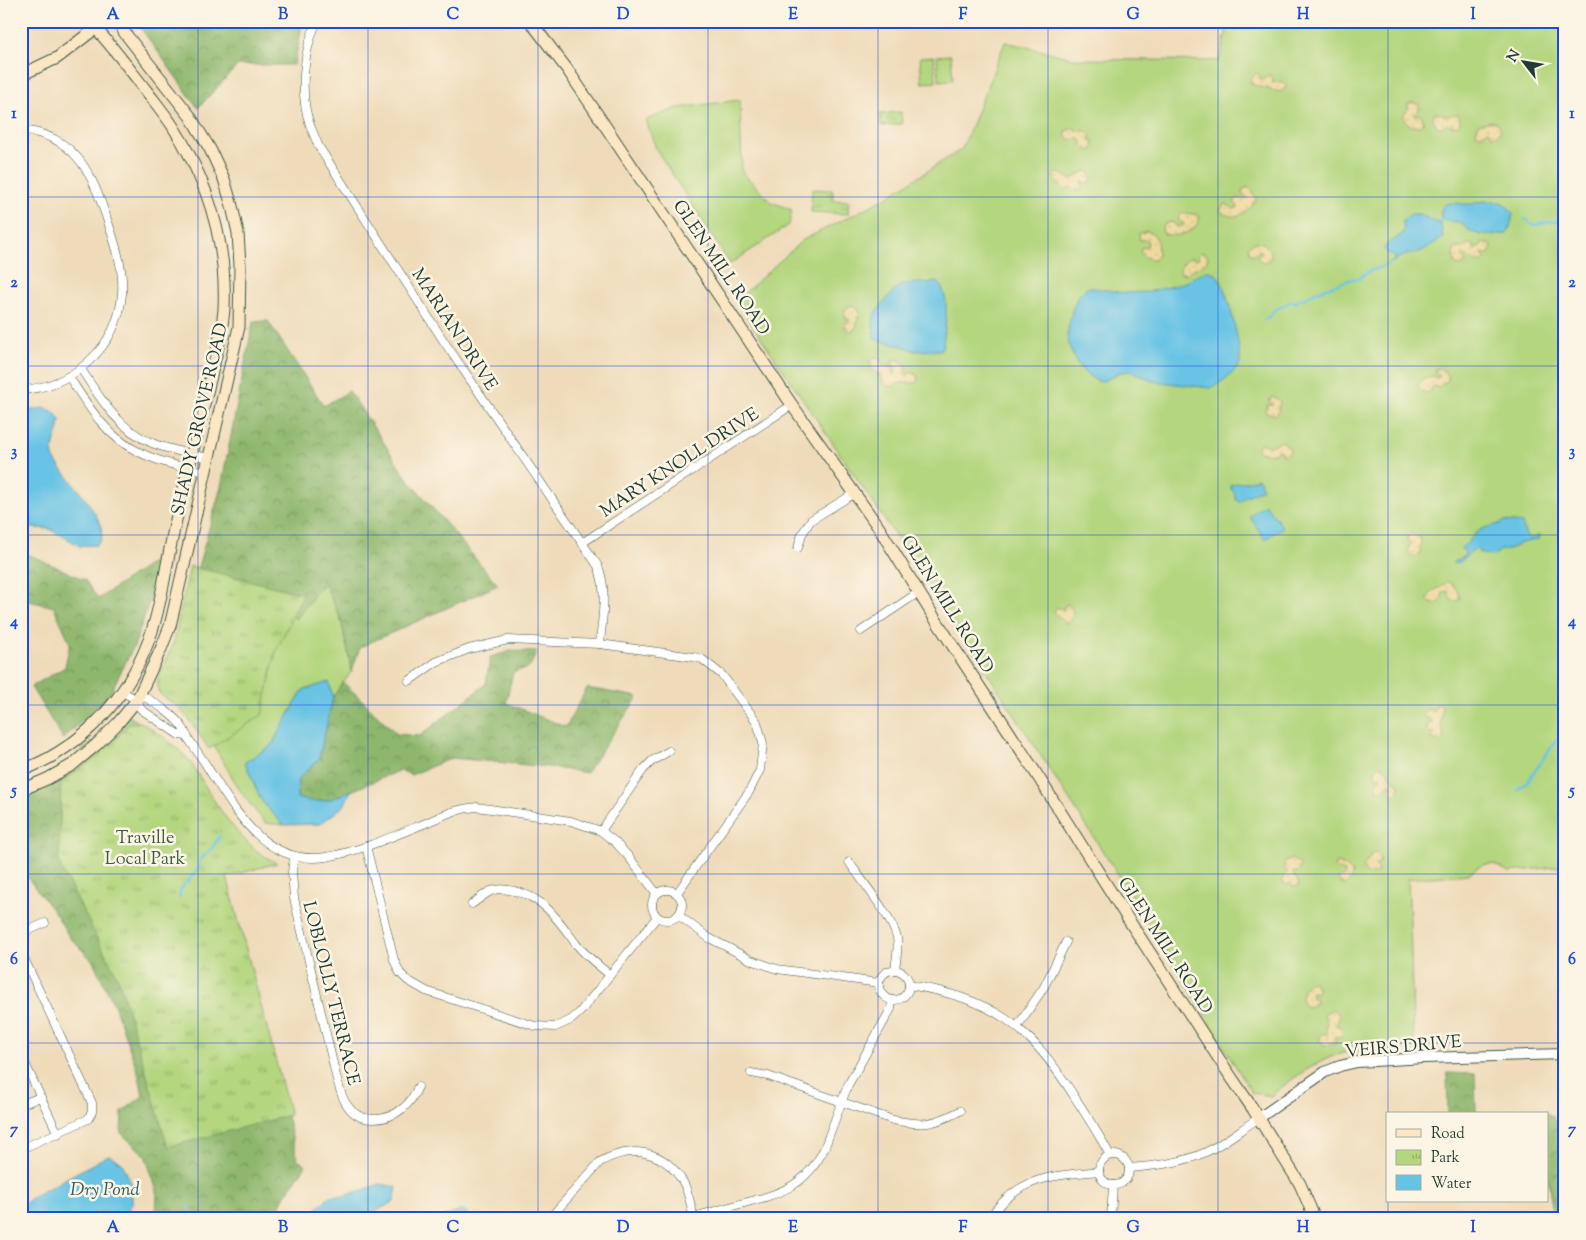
<svg xmlns="http://www.w3.org/2000/svg" width="1586" height="1240" font-family="'Sorts Mill Goudy',serif">
	<style>
		.grass { fill: #b3d67e; stroke: #698a59 }
		.forest { fill: url(#forest-crowns); stroke: #567a50 }
		.sand { fill: url(#sand-dots); stroke: #868c69 }
		.park { fill: url(#park-tufts); stroke: #698a59 }
		.water { fill: #67c3e5; stroke: #43808c }
		.lines { fill: none; stroke-linecap: round; stroke-linejoin: round }
		.stream { stroke: #67c3e5; stroke-width: 2.5 }
		.minor-casing { stroke: #3e5548; stroke-width: 9 }
		.tertiary-casing { stroke: #3e5548; stroke-width: 12 }
		.secondary-casing { stroke: #3e5548; stroke-width: 13 }
		.minor { stroke: #fff; stroke-width: 8 }
		.tertiary { stroke: #fff; stroke-width: 10 }
		.secondary { stroke: #fbe7c3; stroke-width: 11 }
		.grid { fill: none; stroke: #1d4ed8; stroke-width: 1; stroke-opacity: 0.55 }
		.labels { text-anchor: middle; stroke-width: 5; stroke-linejoin: round; paint-order: stroke }
		.street-label { font-size: 18px; fill: #1f3d34; stroke: #fcf5e5 }
		.park-label { font-size: 18px; fill: #3d5c43; stroke: #fcf5e5 }
		.water-label { font-size: 19px; font-style: italic; fill: #315e60; stroke: #fcf5e5 }
		.neatline { fill: none; stroke: #1d4ed8; stroke-width: 2 }
		.grid-label { font-size: 16px; text-anchor: middle; font-weight: bold; fill: #1d4ed8 }
	</style>
	<defs>
		<pattern id="forest-crowns" width="20" height="18" patternUnits="userSpaceOnUse" patternTransform="scale(1.25)"><rect width="20" height="18" fill="#8eb76d"/><path d="M2 6a3 3 0 1 1 6 0M12 15a3 3 0 1 1 6 0" fill="none" stroke="#73965a"/></pattern>
		<pattern id="sand-dots" width="8" height="8" patternUnits="userSpaceOnUse" patternTransform="scale(1.25)"><rect width="8" height="8" fill="#eeda9e"/><path d="M2 2h.1M6 6h.1" fill="none" stroke="#ccbc89" stroke-width="1.8" stroke-linecap="round"/></pattern>
		<pattern id="park-tufts" width="24" height="20" patternUnits="userSpaceOnUse" patternTransform="scale(1.25)"><rect width="24" height="20" fill="#b3d67e"/><path d="M3 7l-1-3M5 7V3M7 7l1-3M15 17l-1-3M17 17v-4M19 17l1-3" fill="none" stroke="#91af68"/></pattern>
	</defs>
	<rect width="100%" height="100%" fill="#fcf5e5"/>
	<filter id="ink" filterUnits="userSpaceOnUse"><feTurbulence type="fractalNoise" baseFrequency=".02" numOctaves="2"/><feDisplacementMap in="SourceGraphic" scale="10" xChannelSelector="R" yChannelSelector="G"/><feConvolveMatrix kernelMatrix="1 2 1 2 8 2 1 2 1" color-interpolation-filters="sRGB"/></filter>
	<filter id="wash" filterUnits="userSpaceOnUse"><feTurbulence type="fractalNoise" baseFrequency=".0096" numOctaves="4" result="noise"/><feDisplacementMap in="SourceGraphic" scale="20" xChannelSelector="R" yChannelSelector="G"/><feGaussianBlur stdDeviation="1.12" result="paint"/><feColorMatrix in="noise" values="0 0 0 0 0 0 0 0 0 0 0 0 0 0 0 0 0 1.4 0 .05"/><feComposite in="paint" operator="in"/></filter>
	<g filter="url(#wash)">
		<rect width="100%" height="100%" fill="#efdbba"/>
		<g class="grass">
			<path d="M1229 21H1565V866L1509 872 1493 864H1487L1482 865 1468 874 1408 879 1410 922 1414 1048C1391 1050 1357 1048 1336 1055 1312 1064 1290 1080 1271 1096L1252 1093 1144 915 955 623 736 301 803 240 882 200 962 149 1005 42 1078 59 1219 61Z"/>
			<polygon points="951,55 953,80 939,81 937,56"/>
			<polygon points="934,56 936,82 922,83 920,57"/>
			<polygon points="740,100 742,172 771,202 792,210 789,225 730,264 656,149 646,120 678,108"/>
			<polygon points="324,581 341,620 352,671 333,697 329,683 303,690 271,746 245,762 261,800 283,825 265,823 241,792 211,741 178,655"/>
		</g>
		<g class="forest">
			<polygon points="141,21 303,21 294,65 238,65 198,108 138,24"/>
			<polygon points="268,321 324,406 349,391 408,479 498,585 360,647 352,671 341,620 324,582 296,620 277,591 194,581 221,487 253,322"/>
			<polygon points="21,554 30,555 85,580 98,599 159,558 151,596 135,644 109,695 63,739 31,687 65,667 70,643 54,607 21,599"/>
			<polygon points="511,651 537,652 529,668 513,672 506,703 566,727 587,688 638,697 586,773 549,767 452,758 411,775 400,770 333,799 313,802 297,798 298,779 319,759 333,697 343,682 397,734 420,736 486,684 490,657"/>
			<polygon points="126,714 159,735 227,877 298,1160 306,1165 284,1197 273,1219 156,1219 157,1191 145,1155 121,1133 122,1112 143,1096 139,1075 115,1007 93,961 70,938 57,916 27,877 21,879 21,790 47,779"/>
			<polygon points="1447,1073 1475,1074 1476,1114 1448,1114"/>
			<polygon points="1542,1111 1552,1116 1558,1126 1565,1125 1565,1219 1554,1219 1547,1174 1547,1114 1538,1114"/>
		</g>
		<g class="sand">
			<path d="M1256 73 1259 74 1261 80 1264 79 1268 75 1272 76 1273 78V83C1278 82 1282 80 1286 85L1285 89 1279 92C1270 89 1260 88 1251 84L1250 78Z"/>
			<polygon points="1412,102 1418,104 1420,106 1419,110 1414,114 1415,116 1419,114 1422,116 1423,122 1420,126 1411,126 1404,120 1404,114 1408,109 1407,105"/>
			<polygon points="1434,113 1440,113 1445,116 1457,114 1460,117 1460,122 1457,126 1446,124 1442,127 1438,127 1433,120"/>
			<path d="M1493 121C1498 123 1502 125 1500 132L1497 135 1492 136 1490 132 1488 130 1482 135H1479L1476 133 1478 124Z"/>
			<path d="M1073 128H1075L1077 132 1083 130 1086 131 1091 136 1090 140 1094 142 1093 149 1089 151 1083 146 1080 139C1073 139 1069 142 1065 134L1067 131Z"/>
			<path d="M1085 171 1090 172 1092 180 1088 183 1082 182V189L1077 191 1070 187 1066 190 1063 189 1053 177 1055 173C1059 172 1067 176 1070 180Z"/>
			<path d="M1248 187 1251 189 1256 200C1248 213 1236 221 1222 213L1220 210 1224 204 1229 205 1233 209 1237 208 1238 206 1234 203 1237 198 1245 199 1246 196 1242 194V190Z"/>
			<path d="M1186 213 1198 215 1200 217C1197 233 1175 239 1163 233L1162 227 1167 223 1173 222 1176 226H1183L1184 224 1179 221 1178 218 1181 214Z"/>
			<path d="M1147 231C1159 234 1157 245 1158 255L1154 259C1148 259 1143 257 1140 252L1141 248 1147 246 1148 243 1147 240H1140L1139 235 1140 233Z"/>
			<path d="M1255 242 1263 243 1271 251V257C1267 263 1260 264 1257 257L1261 253 1260 250 1254 255 1251 254 1249 251 1248 246Z"/>
			<path d="M1483 243 1490 244 1492 247 1489 254H1482L1485 258 1484 261C1476 265 1472 258 1466 255L1462 257 1466 262 1464 265 1459 266 1456 265 1453 255 1455 248H1463L1467 244H1472L1475 250Z"/>
			<path d="M1201 252 1206 254 1208 257C1204 270 1197 263 1187 274L1180 273C1179 267 1186 258 1192 257L1195 260 1199 258 1198 255Z"/>
			<polygon points="852,305 858,309 860,314 858,318 856,328 850,332 845,327 845,323 849,322 850,320 846,319 844,313 846,308"/>
			<path d="M878 357 880 358 883 366 888 365 891 367 893 376 896 373 892 361C896 357 903 362 906 366V375H908L912 372 918 376V381L915 383C911 383 906 383 902 383 893 385 891 390 883 382L882 376 876 373 869 363 872 358Z"/>
			<polygon points="1436,368 1444,371 1449,377 1448,380 1438,388 1435,386 1432,387 1431,391 1426,393 1421,391 1418,386 1419,382 1424,378 1433,376 1436,378 1439,377 1439,375 1435,373"/>
			<polygon points="1272,397 1276,398 1280,401 1278,413 1275,415 1267,413 1265,411 1267,405 1273,405 1269,402"/>
			<polygon points="1282,441 1290,448 1290,451 1285,455 1281,455 1281,451 1277,450 1274,454 1259,452 1257,450 1260,443 1269,446"/>
			<path d="M1411 534 1418 536 1421 539 1420 554 1416 556H1412C1405 549 1409 549 1411 543L1408 541 1407 537Z"/>
			<path d="M1447 582C1453 583 1458 591 1460 597L1459 600 1456 601 1451 600 1448 591 1443 592C1442 600 1438 607 1430 603L1427 599 1432 591 1439 588Z"/>
			<path d="M1068 604C1075 611 1076 619 1066 623L1058 616 1055 614 1054 611 1057 607 1064 610V606Z"/>
			<polygon points="1437,704 1442,705 1441,724 1444,737 1440,741 1435,740 1432,738 1434,732 1430,733 1427,730 1426,726 1430,724 1432,721 1430,719 1426,719 1423,714 1427,709 1433,711"/>
			<polygon points="1380,765 1385,768 1391,777 1400,785 1400,789 1396,793 1390,792 1389,790 1392,787 1390,783 1387,785 1384,790 1377,790 1376,783 1381,778 1380,776 1376,777 1375,770"/>
			<polygon points="1376,852 1380,857 1379,863 1375,865 1378,869 1377,873 1374,875 1367,874 1364,871 1364,865 1373,853"/>
			<polygon points="1292,859 1301,865 1299,871 1295,872 1293,874 1297,880 1299,886 1292,887 1290,883 1287,885 1282,882 1283,876 1287,873 1287,871 1284,869 1285,862"/>
			<path d="M1338 863 1345 866 1352 872C1353 878 1350 882 1345 885L1341 884 1338 878 1344 877 1345 872 1334 869 1335 864Z"/>
			<path d="M1312 981 1314 982 1318 990 1316 993 1312 992 1311 997 1315 998 1316 1001 1314 1005 1307 1007 1302 1003C1300 993 1303 986 1312 981Z"/>
			<polygon points="1333,1009 1339,1015 1339,1020 1335,1025 1340,1026 1343,1033 1339,1038 1335,1036 1334,1038 1336,1042 1335,1044 1324,1045 1319,1040 1322,1034 1324,1033 1326,1035 1328,1033 1326,1030 1327,1023 1324,1014"/>
		</g>
		<g class="park">
			<polygon points="901,112 902,124 881,126 880,114"/>
			<polygon points="812,189 833,190 833,200 849,201 848,214 811,212"/>
			<polygon points="190,566 303,594 276,651 262,715 209,749 188,718 177,706 160,694 157,682 174,641"/>
			<path d="M141 722C159 734 176 745 189 760 214 799 234 842 277 863L227 877 290 1115 168 1147 119 980 59 864 61 782 95 758 115 740 128 725Z"/>
		</g>
		<g class="water">
			<path d="M1485 201 1501 202 1506 205 1513 213 1510 228 1507 234 1480 235 1470 231 1460 222 1445 221 1441 218C1439 197 1455 204 1468 204 1474 204 1480 202 1485 201Z"/>
			<path d="M1411 214H1419L1438 223 1441 225 1443 238 1422 251 1399 257 1398 259 1391 263 1396 257 1387 253 1384 248C1388 241 1401 238 1403 232 1405 229 1402 224 1403 220Z"/>
			<path d="M1206 271C1211 271 1216 273 1219 278 1227 288 1242 351 1240 363 1238 371 1218 385 1211 388L1151 381 1139 374 1132 371 1120 372 1104 381 1099 382 1086 374 1079 366 1070 349 1067 335 1072 311 1078 296 1088 287 1125 293 1146 292 1181 284Z"/>
			<path d="M938 282C952 297 944 328 943 347L940 350 915 351 905 347 877 340 874 338 873 324 874 315 895 289 903 284Z"/>
			<path d="M46 408 54 412 60 420C60 433 51 444 53 457 62 474 119 527 97 545L80 546 50 529 21 527V468L24 456 21 447V414L35 409Z"/>
			<path d="M1258 478 1260 480 1262 489 1245 497 1240 501H1237L1233 490H1231V485C1240 481 1249 483 1258 478Z"/>
			<polygon points="1265,504 1283,527 1264,540 1264,538 1249,516"/>
			<path d="M1505 521 1522 523C1524 529 1525 537 1530 539L1540 535V538L1536 540 1521 543 1509 550H1501L1493 556 1479 553 1478 548 1475 549 1460 562 1454 564 1453 563 1465 555V551L1461 549V548C1469 543 1473 534 1482 529 1489 526 1497 526 1505 521Z"/>
			<path d="M329 682 333 697 319 759 298 779 297 798C320 805 331 800 351 790L344 806 320 824 283 825 261 800 245 762 271 746 303 690Z"/>
			<polygon points="109,1155 122,1163 132,1185 132,1204 124,1215 98,1212 88,1219 33,1219 22,1206 32,1197"/>
			<polygon points="380,1184 397,1187 394,1202 376,1211 374,1219 310,1219 317,1208 329,1196 344,1196"/>
			<polygon points="911,1209 929,1215 931,1219 900,1219"/>
			<polygon points="463,1210 468,1213 465,1219 436,1219"/>
		</g>
		<g class="lines">
			<g class="stream">
				<polyline points="1525,219 1534,225 1557,221"/>
				<polyline points="1439,222 1442,220"/>
				<path d="M1264 320 1270 316 1273 311 1292 301 1295 303 1298 299 1306 298 1315 292 1352 279H1359C1368 270 1365 273 1376 269 1381 268 1385 264 1391 263"/>
				<polyline points="1517,790 1527,782 1565,728"/>
				<polyline points="179,898 181,889 198,869 200,860 212,848 220,836"/>
				<polyline points="1426,1216 1466,1219"/>
				<polyline points="190,1219 190,1207"/>
			</g>
		</g>
	</g>
	<g filter="url(#ink)">
		<g class="lines">
			<g class="minor-casing">
				<g id="minor">
					<path d="M317 21C303 52 299 93 310 125 313 133 316 140 319 147L445 343 598 566C608 591 602 618 600 644"/>
					<path d="M21 130C76 135 92 174 107 219 115 243 124 268 122 294 118 347 73 387 21 390"/>
					<path d="M81 369C100 398 118 429 152 443 170 450 190 454 209 458"/>
					<path d="M69 377C87 404 105 435 135 450 157 462 182 467 205 472"/>
					<polyline points="582,543 792,405"/>
					<polyline points="798,548 802,534 811,520 855,493"/>
					<polyline points="861,631 919,592"/>
					<polyline points="409,681 436,662 469,649 508,640 600,644 694,657 702,659 722,675 757,722 763,743 760,770 749,792 677,893"/>
					<polyline points="123,692 137,700 140,708 142,710 179,735 187,736"/>
					<path d="M137 700 145 697C158 705 174 715 183 728 185 731 186 735 188 738 196 750 204 761 211 773 238 815 267 866 326 857 356 852 387 839 416 827 439 818 451 809 477 807L571 821 601 831 615 842 628 856 657 894"/>
					<polyline points="601,831 643,770 652,761 669,751"/>
					<polyline points="366,846 394,960 400,973 407,980 426,991 535,1026 555,1027 571,1020 580,1012 657,917"/>
					<path d="M294 857 292 872 294 898 336 1076C339 1086 341 1097 347 1105 359 1124 386 1122 402 1109 409 1104 414 1096 418 1087"/>
					<path d="M849 862C862 881 892 917 897 938 899 949 896 959 895 970"/>
					<circle cx="667" cy="905" r="15"/>
					<path d="M472 904C478 900 484 894 491 891 499 888 506 889 514 891 544 897 559 921 576 944 586 956 598 965 610 975"/>
					<polyline points="678,915 709,938 725,946 751,960 777,969 879,983"/>
					<polyline points="21,936 23,933 45,923"/>
					<polyline points="21,952 92,1103 92,1112 88,1119 21,1149"/>
					<circle cx="894" cy="985" r="15"/>
					<path d="M909 985C993 999 1029 1025 1074 1096 1087 1116 1099 1135 1110 1155"/>
					<polyline points="1017,1027 1044,987 1066,942"/>
					<polyline points="21,1055 58,1134"/>
					<path d="M751 1073 768 1076 893 1120C923 1126 933 1125 960 1111"/>
					<polyline points="21,1105 40,1097"/>
					<circle cx="1114" cy="1170" r="15"/>
					<path d="M1129 1168C1154 1166 1183 1163 1206 1152 1225 1143 1241 1129 1259 1118"/>
					<path d="M549 1219 600 1162C631 1144 664 1150 683 1182 689 1192 691 1207 694 1219"/>
					<path d="M687 1219C704 1214 722 1209 740 1204 778 1194 805 1188 824 1149L848 1085 891 1009 892 1000"/>
					<path d="M989 1219C1018 1176 1052 1176 1099 1171"/>
					<polyline points="1111,1219 1113,1185"/>
				</g>
			</g>
			<g class="tertiary-casing">
				<polyline id="tertiary" points="1259,1118 1325,1072 1340,1066 1357,1062 1424,1058 1565,1054"/>
			</g>
			<g class="secondary-casing">
				<g id="secondary">
					<polyline points="530,21 567,69 792,405 879,528 934,617 1032,767 1128,919 1225,1068 1253,1109 1300,1184 1315,1219"/>
					<polyline points="21,75 57,58 105,21"/>
					<path d="M21 771C30 767 40 763 49 758 102 728 139 679 155 621 164 588 168 554 176 520 190 461 205 402 219 343 221 332 223 321 224 309 227 243 208 181 172 125 164 113 154 101 145 89 127 66 109 42 89 21"/>
					<polyline points="21,790 47,779 72,765 96,745 118,723 137,700 161,649 170,626 239,327 240,265 238,233 232,206 224,179 210,149 190,116 124,32 118,21"/>
				</g>
			</g>
			<use href="#minor" class="minor"/>
			<use href="#tertiary" class="tertiary"/>
			<use href="#secondary" class="secondary"/>
		</g>
	</g>
	<path class="grid" d="M198 21V1219M368 21V1219M538 21V1219M708 21V1219M878 21V1219M1048 21V1219M1218 21V1219M1388 21V1114M21 197H1565M21 366H1565M21 535H1565M21 705H1565M21 874H1565M21 1043H1565M1388 1201V1219"/>
	<g class="labels">
		<g class="street-label">
			<text transform="translate(722 267) rotate(56)" y="6">GLEN MILL ROAD</text>
			<text transform="translate(455 329) rotate(57)" y="6">MARIAN DRIVE</text>
			<text transform="translate(199 419) rotate(-77)" y="6">SHADY GROVE ROAD</text>
			<text transform="translate(679 462) rotate(-33)" y="6">MARY KNOLL DRIVE</text>
			<text transform="translate(948 604) rotate(58)" y="6">GLEN MILL ROAD</text>
			<text transform="translate(1166 945) rotate(57)" y="6">GLEN MILL ROAD</text>
			<text transform="translate(332 993) rotate(76)" y="6">LOBLOLLY TERRACE</text>
			<text transform="translate(1403 1046) rotate(-5)" y="6">VEIRS DRIVE</text>
		</g>
		<g class="park-label">
			<text x="145" y="843">Traville<tspan x="145" dy="21">Local Park</tspan></text>
		</g>
		<g class="water-label">
			<text x="105" y="1195">Dry Pond</text>
		</g>
	</g>
	<rect width="1586" height="1240" fill="none" stroke="#fcf5e5" stroke-width="55"/>
	<rect x="1386" y="1112" width="162" height="90" fill="#fcf5e5" stroke="#a4ab9e"/>
	<rect x="1396" y="1129" width="25" height="8" fill="#fbe7c3" stroke="#a4ab9e"/>
	<text x="1431" y="1138" font-size="15" fill="#1f3d34">Road</text>
	<rect x="1396" y="1150" width="25" height="15" fill="url(#park-tufts)" stroke="#a4ab9e"/>
	<text x="1431" y="1162" font-size="15" fill="#1f3d34">Park</text>
	<rect x="1396" y="1175" width="25" height="15" fill="#67c3e5" stroke="#a4ab9e"/>
	<text x="1431" y="1188" font-size="15" fill="#1f3d34">Water</text>
	<g transform="translate(1524 62) rotate(301)" stroke="#fcf5e5" stroke-width="4" paint-order="stroke">
	<path d="M0-4L9 19L0 12L-9 19Z" fill="#1f3d34"/>
	<text y="-8" font-size="14" font-weight="bold" text-anchor="middle" fill="#1f3d34">N</text>
	</g>
	<rect x="28" y="28" width="1530" height="1184" class="neatline"/>
	<g class="grid-label">
		<text x="113" y="19">A</text>
		<text x="283" y="19">B</text>
		<text x="453" y="19">C</text>
		<text x="623" y="19">D</text>
		<text x="793" y="19">E</text>
		<text x="963" y="19">F</text>
		<text x="1133" y="19">G</text>
		<text x="1303" y="19">H</text>
		<text x="1473" y="19">I</text>
		<text x="14" y="118">1</text>
		<text x="1572" y="118">1</text>
		<text x="14" y="287">2</text>
		<text x="1572" y="287">2</text>
		<text x="14" y="456">3</text>
		<text x="1572" y="456">3</text>
		<text x="14" y="626">4</text>
		<text x="1572" y="626">4</text>
		<text x="14" y="795">5</text>
		<text x="1572" y="795">5</text>
		<text x="14" y="964">6</text>
		<text x="1572" y="964">6</text>
		<text x="14" y="1134">7</text>
		<text x="1572" y="1134">7</text>
		<text x="113" y="1232">A</text>
		<text x="283" y="1232">B</text>
		<text x="453" y="1232">C</text>
		<text x="623" y="1232">D</text>
		<text x="793" y="1232">E</text>
		<text x="963" y="1232">F</text>
		<text x="1133" y="1232">G</text>
		<text x="1303" y="1232">H</text>
		<text x="1473" y="1232">I</text>
	</g>
</svg>
